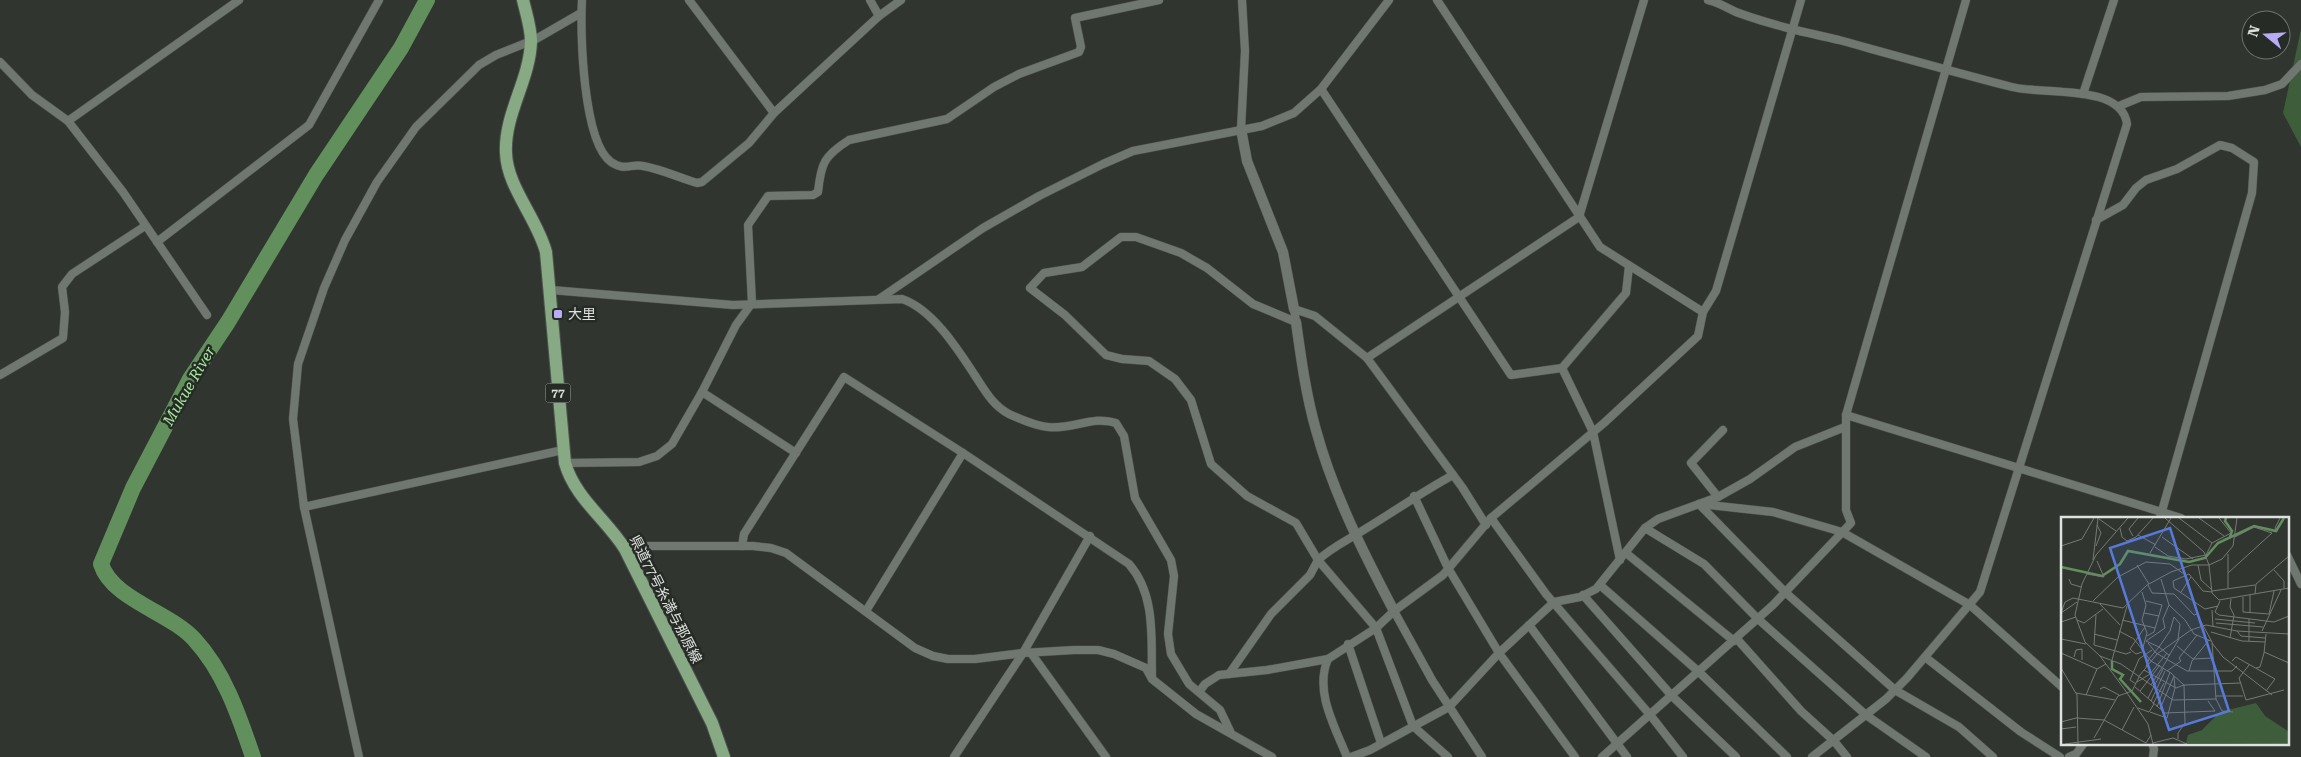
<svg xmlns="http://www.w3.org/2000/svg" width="2301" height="757" font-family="'Roboto Serif','Noto Sans JP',serif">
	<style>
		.green { fill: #3e5d3a }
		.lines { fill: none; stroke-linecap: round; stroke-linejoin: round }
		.river { stroke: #62905c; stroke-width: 16 }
		.minor-casing { stroke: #4f534f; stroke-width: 9 }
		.tertiary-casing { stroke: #4f534f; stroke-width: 11 }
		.primary-casing { stroke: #4f534f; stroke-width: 14 }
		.minor { stroke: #707670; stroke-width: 8 }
		.tertiary { stroke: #707670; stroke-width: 10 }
		.primary { stroke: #87aa84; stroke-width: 12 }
		.poi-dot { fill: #b8abf7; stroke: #262b26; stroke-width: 2 }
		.labels { text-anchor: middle; stroke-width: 5; stroke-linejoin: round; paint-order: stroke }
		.shield { fill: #262b26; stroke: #a7aaa7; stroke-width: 1 }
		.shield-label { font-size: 12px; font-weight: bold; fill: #dee1de }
		.poi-label { font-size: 14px; fill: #dee1de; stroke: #262b26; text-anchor: start }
		.street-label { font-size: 14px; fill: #dee1de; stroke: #262b26 }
		.water-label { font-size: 15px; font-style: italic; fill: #a9eca0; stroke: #262b26 }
		.inset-river { fill: none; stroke: #62905c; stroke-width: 2.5 }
		.inset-road { fill: none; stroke: #767a76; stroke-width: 1 }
		.view { fill: #577ada; fill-opacity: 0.15; stroke: #577ada; stroke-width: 2.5 }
		.inset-edge { fill: none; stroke: #dee1de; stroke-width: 2.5 }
	</style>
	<rect width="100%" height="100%" fill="#303530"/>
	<polygon class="green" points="2301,29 2301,147 2283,113"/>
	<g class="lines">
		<path class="river" d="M253 757C239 716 224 671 194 639 169 612 112 599 101 564L133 488 190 379 228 322 316 175 401 48 427 0"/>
		<g class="minor-casing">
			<g id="minor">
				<path d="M582 0C580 33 583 142 611 162 626 172 631 163 643 166 661 169 680 178 697 183L702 182 749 143 774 113 879 16 901 0"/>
				<polyline points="689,0 774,113"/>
				<polyline points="870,0 879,16"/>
				<polyline points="1437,0 1600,247 1703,312"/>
				<path d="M1708 0C1718 2 1727 8 1736 12 1754 19 1773 24 1791 29 1807 33 1823 36 1839 40 1897 56 1954 72 2012 87 2041 95 2122 83 2127 124L1980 592 1907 678 1886 699 1812 757"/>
				<polyline points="0,62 32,95 68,121 123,192 207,315"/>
				<polyline points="1321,89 1511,375 1562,368 1593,432 1620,560"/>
				<polyline points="2083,94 2114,0"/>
				<polyline points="2119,106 2141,97 2228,96 2265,90 2282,84 2301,64"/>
				<polyline points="68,121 239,0"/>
				<polyline points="1241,129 1245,51 1242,0"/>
				<polyline points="2096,220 2123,205 2136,188 2146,180 2177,169 2220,145 2232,148 2254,162 2252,193 2160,518"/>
				<polyline points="157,242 309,125 379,0"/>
				<path d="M551 290 733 305 902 299C932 309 957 348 974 374 984 389 992 405 1009 414 1020 419 1036 426 1048 427 1071 430 1094 415 1116 423L1124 436 1135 498 1171 560 1174 576 1168 634 1171 654 1189 684 1220 710 1230 731"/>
				<polyline points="879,299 983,228 1039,196 1103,164 1133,151 1262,126 1294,113 1321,89 1389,0"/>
				<polyline points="1367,358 1579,217 1644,0"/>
				<polyline points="1562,368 1626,293 1629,266"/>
				<polyline points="0,375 63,338 65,312 62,287 72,274 145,226"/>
				<polyline points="702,392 796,453"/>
				<polyline points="1846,415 2181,518"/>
				<path d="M565 463 639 462 657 456 672 444 702 392 736 325 752 303 748 225 768 196 813 195 818 192C821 163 824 156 849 140L947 119 994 87 1019 74 1079 52 1081 47 1075 18 1159 0"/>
				<polyline points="1414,496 1448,568 1499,653 1575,757"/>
				<polyline points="1718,497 1691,463 1723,430"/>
				<polyline points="1699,504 1785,592 1895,690 1959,727 1993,757"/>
				<polyline points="1700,504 1773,512 1842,532 1970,605 2062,687"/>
				<polyline points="304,507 563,450"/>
				<polyline points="1491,518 1546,594 1651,716 1683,757"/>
				<polyline points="1645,528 1704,564 1758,619 1866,715 1926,757"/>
				<path d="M742 546 744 534 844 377 963 453 1129 564C1156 595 1151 638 1152 677"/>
				<polyline points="625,549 630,546 753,546 771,548 786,553 915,648 933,656 948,659 975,659 1023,653 1074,650 1098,650 1114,654 1146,668 1152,679 1196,714 1272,757"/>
				<polyline points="1626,553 1734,641"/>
				<polyline points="2287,555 2301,584"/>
				<polyline points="1600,585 1699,672 1787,757"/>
				<polyline points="1583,595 1672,696 1736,757"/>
				<polyline points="866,611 963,453"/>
				<polyline points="1394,611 1432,680 1482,757"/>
				<polyline points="1529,625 1627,757"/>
				<polyline points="1737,639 1801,711 1834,741 1847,757"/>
				<polyline points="1348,644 1381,743"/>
				<polyline points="1031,653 1106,757"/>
				<polyline points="1925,657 2021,732 2060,757"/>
				<path d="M1328 659C1314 691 1335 727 1347 757"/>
				<polyline points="1229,674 1271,614 1310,575 1318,560 1296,523 1247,496 1211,464 1191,400 1175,379 1149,361 1122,359 1106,355 1065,315 1030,288 1044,273 1082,267 1121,237 1136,237 1181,253 1207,268 1253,304 1296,322 1294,309 1315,316 1367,358 1462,487 1486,525"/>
				<polyline points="1199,692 1205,684 1219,675 1267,670 1328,659 1376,628 1394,611 1443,575 1491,518 1604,423 1698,336 1703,312 1716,291 1801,0"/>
				<polyline points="2152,743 2154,749 2153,757"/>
				<polyline points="359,757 304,507 293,419 298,364 324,288 345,240 377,182 416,127 479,65 496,55 536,39 581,13"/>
				<polyline points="954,757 1023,653 1090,536"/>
				<polyline points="1351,757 1370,750 1449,707 1499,653 1554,602 1580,597 1596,589 1645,528 1658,519 1718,497 1750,479 1795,447 1845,427"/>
				<path d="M1448 757 1413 726 1376 628 1318 560C1330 549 1342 543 1357 534 1389 515 1420 493 1453 475"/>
				<polyline points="1602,757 1773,605 1851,523 1846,510 1846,415 1966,0"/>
				<polyline points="2069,757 2076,754 2084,743"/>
			</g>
		</g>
		<g class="tertiary-casing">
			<g id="tertiary">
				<polyline points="1241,129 1247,161 1283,252 1294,309"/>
				<path d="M1296 322C1301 358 1306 395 1316 430 1333 493 1364 554 1394 611"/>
			</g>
		</g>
		<g class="primary-casing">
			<path id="primary" d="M523 0C526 13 531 28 531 41 530 80 504 114 506 153 507 187 537 218 546 252L565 463C575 498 606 519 625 549L712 723 724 757"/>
		</g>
		<use href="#minor" class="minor"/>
		<use href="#tertiary" class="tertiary"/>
		<use href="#primary" class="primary"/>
	</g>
	<rect class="poi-dot" x="553" y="309" width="10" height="10" rx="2.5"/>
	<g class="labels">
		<rect class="shield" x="545.5" y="383.5" width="25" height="19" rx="4"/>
		<g class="shield-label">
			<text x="558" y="397">77</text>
		</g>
		<g class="poi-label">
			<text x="568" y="319">大里</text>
		</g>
		<g class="street-label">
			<text transform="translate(666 599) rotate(63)" y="5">県道77号糸満与那原線</text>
		</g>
		<g class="water-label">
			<text transform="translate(189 386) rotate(-60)" y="5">Mukue River</text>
		</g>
	</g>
	<g transform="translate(2061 517)">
		<rect width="228" height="228" fill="#303530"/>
		<path d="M195 186 204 199 227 214V227L125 226 127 218 141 213 159 195Z" fill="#3e5d3a"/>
		<path class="inset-river" d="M165 1 164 4 171 14 169 20M0 50 41 59 59 47 67 34 128 45 144 41 157 26 193 9 215 14 223 1M51 144V152L62 158 59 162 80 185"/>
		<path class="inset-road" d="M67 1 35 38 21 67 14 98 24 125 39 139 64 173 87 207 92 227M104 1 143 35 148 48M118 1 151 26M138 1 163 19M38 2 55 14M59 11 61 20 66 24 75 20 92 1M216 15 214 11 219 1M77 18 95 28M72 19 68 12 77 1M101 20 132 42M174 20 193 10 211 16M0 29 21 22 33 1M35 29 40 16 36 8M94 30 107 39 125 42 145 38 151 26 170 16 158 1M89 36 110 1M32 43 37 1M76 48 88 67M137 48 140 63 151 73M148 48 151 76 158 83 228 71M213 53 223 64V71M167 56 211 16M26 57 43 60 36 44M8 62 10 67 20 70M100 62 108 88 124 103 133 117 150 124M87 68 91 76 113 77 133 98 136 97 151 125 155 182 161 194 172 195M167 71V37M151 74 194 68M120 75 130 60M151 75 142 74 128 57 112 64 113 71 144 92 157 89M194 77 195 67 228 39M189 78V96M182 80V95L208 97 213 74M32 84 57 60 85 45 109 47 123 57M85 84 101 88 93 115 86 119M159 84 154 95 158 98 213 105 228 99M39 87 59 108M151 93 152 110M0 96 16 85M0 96 4 85 12 81 62 91 86 68 110 55 131 48H148L161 42 172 29 176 1M83 96 98 99M35 98 33 128 65 137 70 135M154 102 194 106M188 102V124M16 103 23 106 42 92M61 103 94 111M0 105 15 100M155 106 202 110M58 114 73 122 90 144 110 156 123 168M176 114 180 119 204 121M201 114 220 73M150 115 181 124 204 125M33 117 56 123M169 121 173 98 169 90 170 82M0 122 25 127M85 124 98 130 109 114 113 100 119 107 117 122M85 124 104 111 102 102 108 88M87 126 95 136 126 154H171L176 149M151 126 162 140 211 178M116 129 132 142 152 141M81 134 86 116 81 103 85 88 81 75M81 135 75 137 69 132 84 110M203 135 228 146M0 136 36 152M39 139 60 147 112 183 155 182M13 140 15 133 21 132V143M106 142 118 122M51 143 66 89M171 144 175 140 214 162 205 174M188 148 178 161 185 183 223 173M85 150 88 142 98 130 109 139M0 151 16 178 17 227M195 151 199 150 203 136 205 117M83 153 115 171 123 168 180 166M106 154 120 144 118 141 136 118M128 154 131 144 148 123M76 165 89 157 106 136M75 167 69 163 78 142 91 133M90 168 106 143M74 170 104 196 154 194 147 184M39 172 43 170 58 178M79 174 99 148M15 176 54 183M25 178 36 152 45 147M155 179H182M87 181 102 152M90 184 104 154M92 187 103 166M96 190 109 155M77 191 88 195 93 187M99 192 113 159M89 195 106 201 114 171 113 160M0 205 15 201 43 203 85 226 90 218M0 212 15 210M61 213 73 190M33 221 57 179 71 174 79 158 96 137 130 113 145 108 176 114 228 117M117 222V216L124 206 123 168M92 226 112 221 126 227M4 227 40 222"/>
		<path class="view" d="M109 11 168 194 108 213 49 31Z"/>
		<rect width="228" height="228" class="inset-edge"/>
	</g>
	<g transform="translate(2266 35) rotate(288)"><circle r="24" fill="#262b26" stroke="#707470"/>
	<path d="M0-4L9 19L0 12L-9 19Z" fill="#b8abf7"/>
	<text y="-8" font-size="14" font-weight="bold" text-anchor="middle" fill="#dee1de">N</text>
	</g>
</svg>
